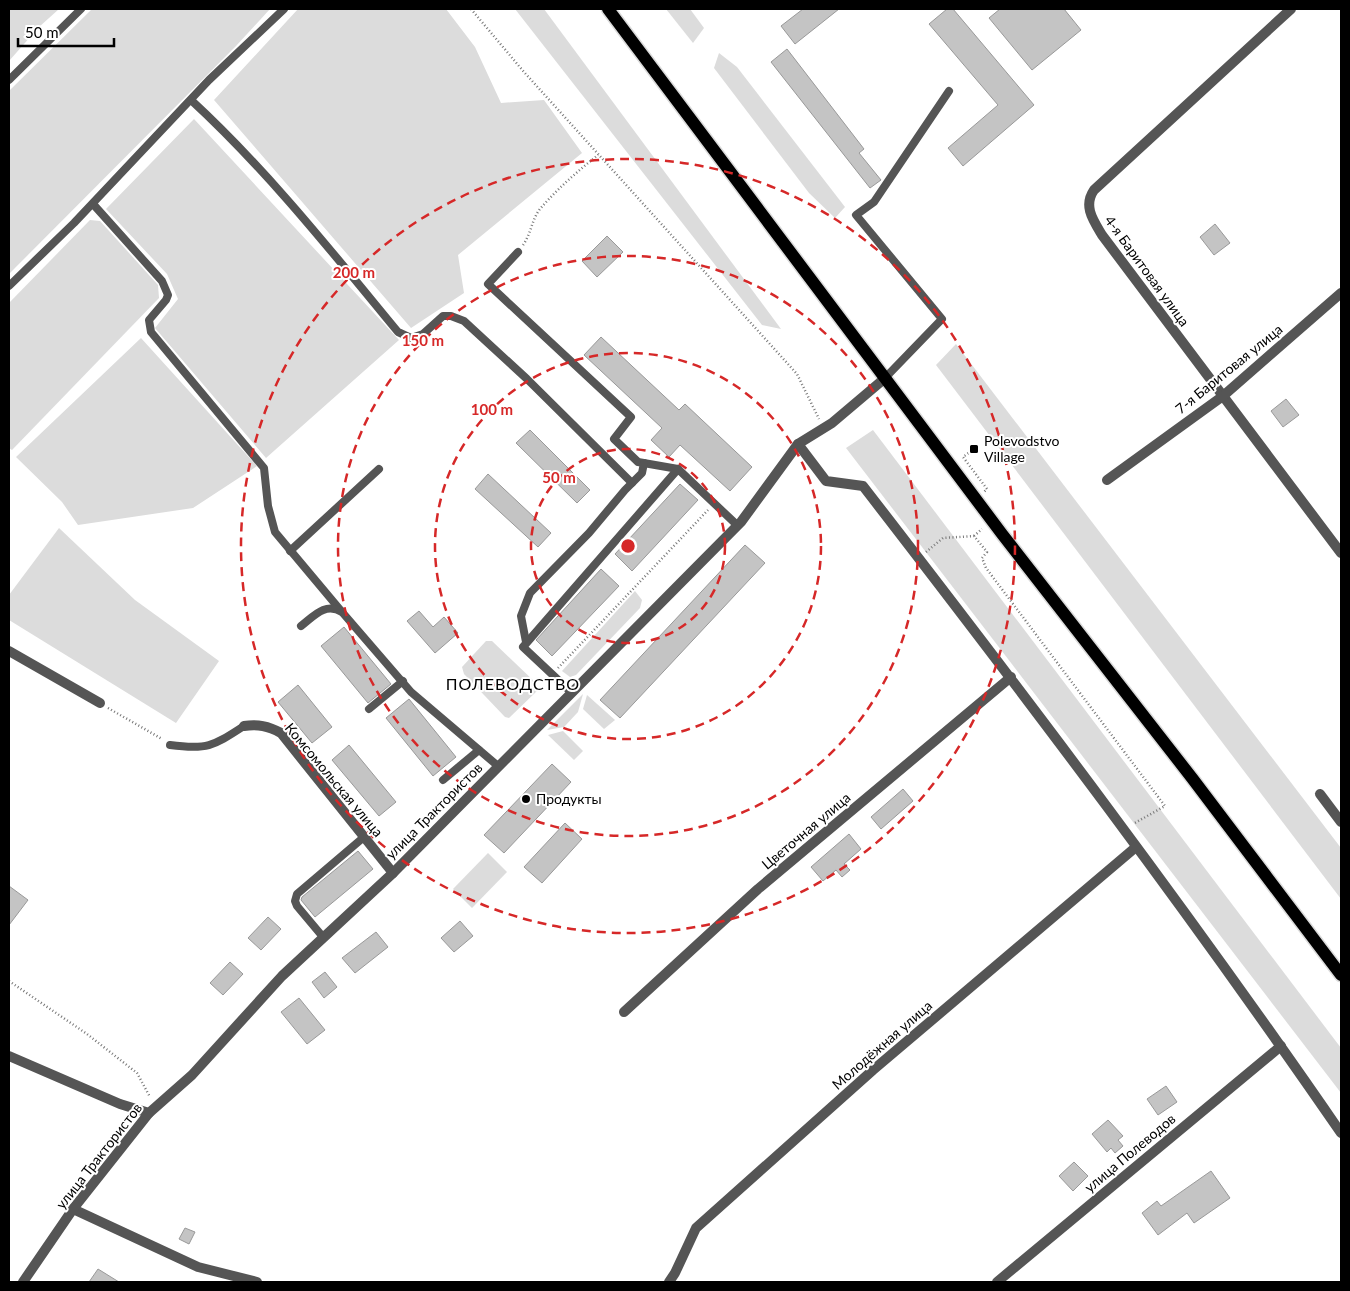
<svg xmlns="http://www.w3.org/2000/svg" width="1350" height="1291" font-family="Lato,sans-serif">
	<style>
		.green { fill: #dcdcdc }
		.building { fill: #c4c4c4; stroke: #999 }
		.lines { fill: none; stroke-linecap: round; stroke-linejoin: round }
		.primary-casing { stroke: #dbdbdb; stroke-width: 15 }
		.path { stroke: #777; stroke-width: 2.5; stroke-dasharray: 1 2.5; stroke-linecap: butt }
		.service { stroke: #555; stroke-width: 8 }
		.minor { stroke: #555; stroke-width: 10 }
		.primary { stroke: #000; stroke-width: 12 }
		.ring { fill: none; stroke: #d62828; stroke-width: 2.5; stroke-dasharray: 9 6 }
		.poi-dot { fill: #000; stroke: #fff; stroke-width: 2 }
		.labels { text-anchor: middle; stroke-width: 4; stroke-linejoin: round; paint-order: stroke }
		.street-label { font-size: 14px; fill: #000; stroke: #fff }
		.poi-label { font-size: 14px; fill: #000; stroke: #fff; text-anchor: start }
		.quarter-label { font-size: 16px; letter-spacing: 1px; fill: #000; stroke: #fff }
		.centre { fill: #d62828; stroke: #fff; stroke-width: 2.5 }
		.ring-label { font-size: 15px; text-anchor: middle; font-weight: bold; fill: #d62828; stroke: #fff; stroke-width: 4; stroke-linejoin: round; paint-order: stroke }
	</style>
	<rect width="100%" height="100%" fill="#fff"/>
	<g class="green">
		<polygon points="9,9 59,9 39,27 9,61"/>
		<polygon points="92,9 270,9 236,46 9,274 9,91"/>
		<polygon points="298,9 446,9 475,47 501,103 544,100 582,153 458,255 464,293 411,328 214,100"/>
		<polygon points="515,9 544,9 781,329 762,325"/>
		<polygon points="666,9 690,9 704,28 693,43"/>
		<polygon points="719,53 737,67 845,207 835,218 809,193 714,68"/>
		<polygon points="194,119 399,340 266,458 155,328 178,299 167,274 106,209"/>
		<polygon points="90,220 100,221 158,285 159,298 12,450 9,448 9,303"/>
		<polygon points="141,338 257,466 193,508 78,525 62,502 16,457"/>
		<polygon points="956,344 1341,848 1341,899 936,365"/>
		<polygon points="873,430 1341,1048 1341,1093 846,448"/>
		<polygon points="59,528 135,600 219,661 176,723 9,620 9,595"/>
		<polygon points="635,591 642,600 640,608 576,675 570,677 562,671"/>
		<polygon points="486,641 492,641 537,684 537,691 509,718 505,717 464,674 462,667"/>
		<polygon points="583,694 578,712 564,727 547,730"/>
		<polygon points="587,695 615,720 604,729 583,709"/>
		<polygon points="563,731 583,751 574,760 548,735"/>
		<polygon points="488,853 507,872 472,908 453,889"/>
	</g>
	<g class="building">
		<polygon points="803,9 839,9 795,44 781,26"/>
		<polygon points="947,9 953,9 1034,105 963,166 948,148 998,105 929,24"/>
		<polygon points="1000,9 1064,9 1081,30 1032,70 989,18"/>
		<polygon points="787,49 864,149 859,153 881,180 870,188 771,62"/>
		<polygon points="1215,224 1230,243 1214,255 1200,237"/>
		<polygon points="607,236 623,252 597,277 582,261"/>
		<polygon points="601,337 679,410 685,404 752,467 730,491 680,445 669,457 651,440 662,428 584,355"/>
		<polygon points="1286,399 1299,415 1283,427 1271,411"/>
		<polygon points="530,430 590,490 577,503 516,443"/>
		<polygon points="488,474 551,533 538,547 475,489"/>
		<polygon points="680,484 698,500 632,571 615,554"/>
		<polygon points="745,545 765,563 620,718 600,700"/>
		<polygon points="601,569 619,586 552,656 536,640"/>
		<polygon points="419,611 433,627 444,617 458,633 435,653 407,621"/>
		<polygon points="344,627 391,684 368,703 321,646"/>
		<polygon points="298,685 332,727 312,743 278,702"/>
		<polygon points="409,699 456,757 433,776 386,718"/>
		<polygon points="349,745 396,802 379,816 332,760"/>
		<polygon points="552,764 571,782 504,853 484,835"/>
		<polygon points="903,789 913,801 881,829 871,817"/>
		<polygon points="565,823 582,839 542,883 524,867"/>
		<polygon points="849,834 861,849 844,864 850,870 842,877 836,870 823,881 811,867"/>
		<polygon points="358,851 373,869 315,917 301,900 302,897"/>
		<polygon points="9,886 28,900 9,925"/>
		<polygon points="268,917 281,929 261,950 248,938"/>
		<polygon points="460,921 473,936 454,952 441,938"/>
		<polygon points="376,932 388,947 355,973 342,958"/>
		<polygon points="230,962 243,974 223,995 210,983"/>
		<polygon points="325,972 337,987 324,998 312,982"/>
		<polygon points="299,998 325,1030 307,1044 281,1012"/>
		<polygon points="1166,1086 1177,1102 1158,1115 1147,1099"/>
		<polygon points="1108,1120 1123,1136 1118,1140 1123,1146 1115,1153 1111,1148 1107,1152 1092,1134"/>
		<polygon points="1074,1162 1088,1176 1073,1191 1059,1176"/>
		<polygon points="1211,1171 1230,1198 1194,1223 1187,1213 1158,1235 1142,1213 1157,1201 1161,1206"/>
		<polygon points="185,1228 195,1232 189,1244 179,1239"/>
		<polygon points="98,1269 119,1282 89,1282"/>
	</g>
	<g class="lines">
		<g class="primary-casing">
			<polyline id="primary" points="608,9 1002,534 1192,778 1341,975"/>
		</g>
		<g class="path">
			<polyline points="471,9 524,72 797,374 819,419"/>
			<path d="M523 245C531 234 532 219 540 209 557 189 578 171 598 155"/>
			<polyline points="974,449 963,457 987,489 984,492"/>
			<polyline points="974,536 982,529"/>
			<polyline points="926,552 943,538 974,536 987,552 982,558 986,568 1165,806 1133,824"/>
			<polyline points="558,668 708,510"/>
			<polyline points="108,708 162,739"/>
			<polyline points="9,981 87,1034 137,1073 150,1097"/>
		</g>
		<g class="service">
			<polyline points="9,80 81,9"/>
			<path d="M191 100C267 170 332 252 398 332L411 338 423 334 443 316H451L464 321 527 379 632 483"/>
			<polyline points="93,204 162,281 168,295 166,300 149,320 151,332 264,468 268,506 275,532 342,612"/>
			<polyline points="518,252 488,284 631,417 614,439 638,462 678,469"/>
			<polyline points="9,286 74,223 209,80 284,9"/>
			<polyline points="884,379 942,319 856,215 874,202 949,91"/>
			<polyline points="290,551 379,469"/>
			<path d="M301 626C314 616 325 602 342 612L411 692 498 766"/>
			<polyline points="526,642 521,616 530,593 589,533 625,490 642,473 644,463"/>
			<polyline points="571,692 523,647 678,469 737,525"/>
			<polyline points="369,709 403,681"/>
			<path d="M170 745C208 750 213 746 244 726"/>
			<polyline points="443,780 479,750"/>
			<polyline points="323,937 297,906 295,901 297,894 364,837"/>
		</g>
		<g class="minor">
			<path d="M1291 9 1094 190C1083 206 1093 220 1102 235L1341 553"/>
			<path d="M798 444 826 481 863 486C1027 698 1189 912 1341 1133"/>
			<polyline points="1107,480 1223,396 1341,293"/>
			<polyline points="9,651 100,703"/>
			<path d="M244 726C258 724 268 726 281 733L393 873"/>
			<polyline points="1320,794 1341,822"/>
			<polyline points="624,1012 758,889 1011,677"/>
			<polyline points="9,1056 120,1104 149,1113"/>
			<polyline points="73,1209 198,1267 257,1282"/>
			<polyline points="23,1282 73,1209 149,1113 192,1075 282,976 393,873 741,522 798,444 832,423 884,379"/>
			<polyline points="669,1282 675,1273 696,1228 873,1070 1136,847"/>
			<polyline points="997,1282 1281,1046"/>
		</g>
		<use href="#primary" class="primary"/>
	</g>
	<g class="ring">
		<circle cx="628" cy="546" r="97"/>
		<circle cx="628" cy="546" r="193"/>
		<circle cx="628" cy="546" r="290"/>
		<circle cx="628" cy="546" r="387"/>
	</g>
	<g class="poi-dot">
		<rect x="969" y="444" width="10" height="10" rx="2.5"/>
		<circle cx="526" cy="799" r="5"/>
	</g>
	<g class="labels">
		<g class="street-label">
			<text transform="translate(1147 271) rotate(54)" y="5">4-я Баритовая улица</text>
			<text transform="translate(1229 369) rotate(-39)" y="5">7-я Баритовая улица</text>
			<text transform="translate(334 780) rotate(50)" y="5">Комсомольская улица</text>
			<text transform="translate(434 811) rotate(-45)" y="5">улица Трактористов</text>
			<text transform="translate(806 831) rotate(-40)" y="5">Цветочная улица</text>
			<text transform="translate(882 1045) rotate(-41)" y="5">Молодёжная улица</text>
			<text transform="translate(1130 1153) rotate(-40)" y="5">улица Полеводов</text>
			<text transform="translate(99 1156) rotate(-52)" y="5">улица Трактористов</text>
		</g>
		<g class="poi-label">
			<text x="984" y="446">Polevodstvo<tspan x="984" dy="16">Village</tspan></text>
			<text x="536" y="804">Продукты</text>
		</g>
		<g class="quarter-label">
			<text x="513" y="690">ПОЛЕВОДСТВО</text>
		</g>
	</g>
	<circle cx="628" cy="546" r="8" class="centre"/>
	<g class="ring-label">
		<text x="354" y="278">200 m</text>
		<text x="423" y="346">150 m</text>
		<text x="492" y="415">100 m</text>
		<text x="559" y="483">50 m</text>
	</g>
	<rect width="1350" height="1291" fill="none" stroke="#000000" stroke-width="20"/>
	<path d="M18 38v8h96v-8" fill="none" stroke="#000000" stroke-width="2.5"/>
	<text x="25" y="38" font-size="15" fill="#000000" stroke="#ffffff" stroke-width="4" paint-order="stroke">50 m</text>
</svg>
